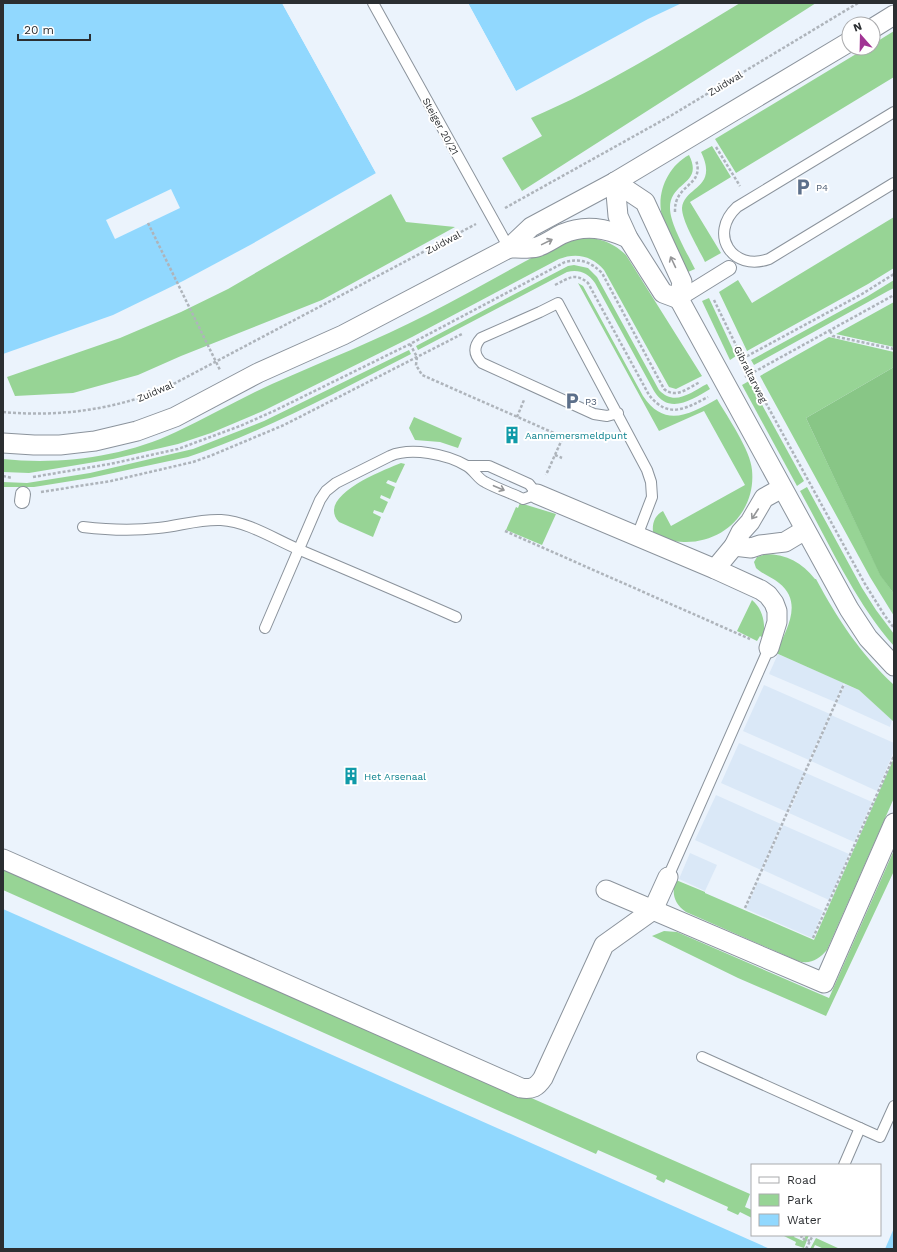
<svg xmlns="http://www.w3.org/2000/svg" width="897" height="1252" font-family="'Work Sans',sans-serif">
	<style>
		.built { fill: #dae8f7 }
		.green { fill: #97d495 }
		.forest { fill: #88c686 }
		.water { fill: #91d8fe }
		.pier { fill: #ebf3fc }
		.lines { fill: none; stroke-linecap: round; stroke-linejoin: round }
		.service-casing { stroke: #8b939c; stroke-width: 12 }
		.pedestrian-casing { stroke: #8b939c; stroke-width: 16 }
		.minor-casing { stroke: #8b939c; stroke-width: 21 }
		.path { stroke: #aeb4bb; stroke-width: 2.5; stroke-dasharray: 3 2; stroke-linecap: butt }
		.service { stroke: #fff; stroke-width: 10 }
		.pedestrian { stroke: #fff; stroke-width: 14 }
		.minor { stroke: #fff; stroke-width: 19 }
		.oneway { stroke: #959698 }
		.labels { text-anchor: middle; stroke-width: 4; stroke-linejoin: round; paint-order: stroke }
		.street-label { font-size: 10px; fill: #2b2e31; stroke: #fff }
		.service-label { font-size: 10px; fill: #4e5e75; stroke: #fff; text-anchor: start }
		.culture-label { font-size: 10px; fill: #0d838f; stroke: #fff; text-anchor: start }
	</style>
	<rect width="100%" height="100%" fill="#ebf3fc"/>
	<g class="built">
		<polygon points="778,654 844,683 835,702 769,674"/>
		<polygon points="845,684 859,690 892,720 890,727 837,703"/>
		<polygon points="764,685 830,714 809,760 743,731"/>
		<polygon points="831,715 894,743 894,751 877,791 811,761"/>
		<polygon points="739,743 805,772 787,812 721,783"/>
		<polygon points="806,773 872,802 854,842 789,813"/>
		<polygon points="716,795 781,824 761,870 695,840"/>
		<polygon points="783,825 849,854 829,900 763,870"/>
		<polygon points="690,853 717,865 705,891 679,879"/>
		<polygon points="758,882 823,911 812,938 746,909"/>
	</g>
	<g class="green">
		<path d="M740 3H816L522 191 502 158 542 136 531 118C604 87 672 44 740 3Z"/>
		<polygon points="894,31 894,77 736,173 715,139 866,48 873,48 873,44"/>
		<path d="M712 146 731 177 690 202 721 253 705 262C699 249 682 222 682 208 684 186 719 189 701 152Z"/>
		<path d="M689 155C704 185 670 181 670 208 670 224 687 253 695 269L688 272C680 255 667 234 662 216 656 193 668 166 689 155Z"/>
		<polygon points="391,194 406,222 455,227 322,300 181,356 138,375 73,393 15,396 7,377 120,338 181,312 228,289"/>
		<polygon points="894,217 894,268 868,284 747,351 719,292 738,280 752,303"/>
		<path d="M577 237C598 238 610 240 626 255L702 376 676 389 669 387 604 270C593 256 576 252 559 259L412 337 263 411 211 433 178 444 113 459 29 473 3 472V459C60 465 124 457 176 432 208 417 239 399 272 384 324 361 377 340 428 314 473 291 517 265 562 242Z"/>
		<path d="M574 265 588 268 597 277 659 390C675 407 691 392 707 384L710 389C693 399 669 416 654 391L595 283C588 273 579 269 567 272L418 350 416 346 568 266Z"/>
		<polygon points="894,280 894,288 888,291 754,365 751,360 868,296"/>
		<path d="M578 283 583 286 643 396C665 429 690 414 717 399 727 416 751 451 752 470 756 510 725 543 684 542 674 542 661 539 653 532 652 523 655 515 663 511L671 526 745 485 704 411 659 431Z"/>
		<polygon points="709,298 736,356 730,360 702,301"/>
		<polygon points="894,302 894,347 836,334"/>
		<polygon points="829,337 894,352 894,367 806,418 880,574 894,594 894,616 870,577 760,376"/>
		<path d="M409 350 411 354C338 391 266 431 188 457L90 478 34 487H3V482L27 483 90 473 193 449 264 421Z"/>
		<polygon points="749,381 804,481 797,486 742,385"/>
		<polygon points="414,417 462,438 458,448 440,442 415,440 409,428"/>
		<path d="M401 463 405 464 396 483 388 480 386 483 395 487 390 499 381 495 380 498 388 502 383 513 374 510 373 513 381 517 373 537 339 522C315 496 384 470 401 463Z"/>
		<path d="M807 487 862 588 876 610 894 634V646C855 602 829 543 800 491Z"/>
		<polygon points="520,503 556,514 542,545 506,530 516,507 518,508"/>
		<path d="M766 554C787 554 802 563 815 579H816C838 620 860 653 894 685V722L859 690 776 653C786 630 804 603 779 583 772 577 762 574 756 568L754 562 757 557Z"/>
		<path d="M752 600C763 609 766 624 763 638L760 636 757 641 737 631Z"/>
		<path d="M894 758V798L827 950C819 959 810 965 798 961L686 912C674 904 671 893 676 880L705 892V893L814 940Z"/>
		<polygon points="894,850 894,871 826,1016 738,978 652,936 664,931 677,932 829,998"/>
		<polygon points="3,866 750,1194 745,1207 752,1210 752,1218 740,1212 738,1215 727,1210 728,1207 666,1179 664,1183 656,1179 657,1176 598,1150 596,1154 3,890"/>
		<polygon points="782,1235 795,1235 794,1237 803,1241 806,1235 809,1235 804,1248 807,1249 795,1245 796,1242"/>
		<polygon points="816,1238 840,1249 824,1249 815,1245 813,1249 810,1249"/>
	</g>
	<polygon class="forest" points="894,367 894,594 880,575 806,418"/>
	<g class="water">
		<polygon points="3,3 282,3 376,173 252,244 183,281 113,315 3,354"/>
		<polygon points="468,3 682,3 648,19 516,91"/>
		<polygon points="3,909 770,1249 3,1249"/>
		<polygon points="894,1228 894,1249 885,1249"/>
	</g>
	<g class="pier">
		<polygon points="282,3 285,3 377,172 377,175"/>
		<polygon points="466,3 468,3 517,93 514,92"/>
		<polygon points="171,189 180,208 115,239 106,220"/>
	</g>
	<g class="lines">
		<g class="service-casing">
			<g id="service">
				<polyline points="373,3 509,248"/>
				<path d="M894 112 737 207C708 234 732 272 769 259L894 183"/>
				<path d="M618 413 607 416 594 414 482 363C474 355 473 347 481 338L540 312 558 303 647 470 651 482 652 497 637 536"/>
				<path d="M83 527C108 530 133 531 158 528 179 526 199 519 221 520 249 522 274 539 300 550 352 572 404 594 456 617"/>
				<path d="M265 628 320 500 326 491 336 483 390 456C411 447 447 454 467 466 474 470 478 479 485 482 496 488 508 492 519 497L523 499 537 494 529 484 489 466H467"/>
				<polyline points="668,877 769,648"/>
				<polyline points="702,1057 880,1137 894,1106"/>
				<polyline points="844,1165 860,1128"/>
			</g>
		</g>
		<g class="pedestrian-casing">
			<g id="pedestrian">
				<polyline points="679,299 729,268"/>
				<polyline points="22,501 23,494"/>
			</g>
		</g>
		<g class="minor-casing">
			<g id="minor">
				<polyline points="873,28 894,15"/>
				<polyline points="615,182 645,202 682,282 679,299 849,609 868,638 894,666"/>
				<polyline points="615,182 618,216 628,238 663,293 679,299"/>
				<path d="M509 248C518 248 529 249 537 247 546 244 554 238 562 234 585 224 606 228 628 238"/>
				<polyline points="3,443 34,445 60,445 95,441 137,431 175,417 258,373 343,335 509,248 531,227 615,182 849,42"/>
				<polyline points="537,494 715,569 761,590 768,595 774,603 777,611 777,622 769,648"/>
				<polyline points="734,546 751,548 760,545 785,542 805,530"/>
				<polyline points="715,569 734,546 741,532 750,522 764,498 782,488"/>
				<path d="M3 859 521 1088C532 1090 537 1087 543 1078L604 945 653 910 668 877"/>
				<polyline points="606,890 824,983 894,823"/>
			</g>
		</g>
		<g class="path">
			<polyline points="716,147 740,186"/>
			<polyline points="505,208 672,115 858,3"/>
			<path d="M675 212C674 183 705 187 696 160"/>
			<polyline points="148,223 220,370"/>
			<path d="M555 285C569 278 575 272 588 283L649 395C668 419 685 409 708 397"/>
			<polyline points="714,300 750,374 865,584 885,616 894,628"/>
			<polyline points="830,331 833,336 894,349"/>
			<polyline points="410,344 417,357 416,365 422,375 563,437 546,475"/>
			<polyline points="738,361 862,294 894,274"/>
			<polyline points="745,377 894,295"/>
			<path d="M3 412C59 417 112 410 164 389L476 224"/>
			<polyline points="517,417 524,400"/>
			<polyline points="555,455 562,458"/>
			<polyline points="3,476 12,478"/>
			<path d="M33 477 110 464 178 449 240 426 274 411 410 344 565 262C580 258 591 262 602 273L664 389C676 399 688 388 700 382"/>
			<polyline points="41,492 111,481 193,462 210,456 284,425 462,334"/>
			<polyline points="505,531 750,639"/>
			<polyline points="745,908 844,684"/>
			<polyline points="813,938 894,756"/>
			<polyline points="802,1235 801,1238 810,1241"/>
			<polyline points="806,1249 813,1235"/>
		</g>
		<use href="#service" class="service"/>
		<use href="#pedestrian" class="pedestrian"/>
		<use href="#minor" class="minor"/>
	</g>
	<defs><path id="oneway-shaft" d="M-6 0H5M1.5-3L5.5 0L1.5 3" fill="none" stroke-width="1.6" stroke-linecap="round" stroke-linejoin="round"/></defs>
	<g class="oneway">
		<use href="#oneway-shaft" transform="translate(547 242) rotate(-26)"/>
		<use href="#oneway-shaft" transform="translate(673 262) rotate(-115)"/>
		<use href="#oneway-shaft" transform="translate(499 488) rotate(23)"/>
		<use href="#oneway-shaft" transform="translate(755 514) rotate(123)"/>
	</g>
	<defs>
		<g id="parking-bare" transform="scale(1.38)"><path d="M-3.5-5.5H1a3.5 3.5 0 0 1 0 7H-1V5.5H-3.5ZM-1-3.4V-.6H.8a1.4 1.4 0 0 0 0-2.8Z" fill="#5c6f8a" stroke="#fff" stroke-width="2.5" paint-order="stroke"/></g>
		<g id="building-bare" transform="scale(1.38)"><path d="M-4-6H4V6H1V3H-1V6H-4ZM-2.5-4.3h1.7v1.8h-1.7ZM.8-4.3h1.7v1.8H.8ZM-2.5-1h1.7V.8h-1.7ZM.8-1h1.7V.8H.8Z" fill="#0f9aa8" stroke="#fff" stroke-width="2.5" paint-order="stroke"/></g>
	</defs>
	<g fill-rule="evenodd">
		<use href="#parking-bare" x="803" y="187"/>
		<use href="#parking-bare" x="572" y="401"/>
		<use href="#building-bare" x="512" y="435"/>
		<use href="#building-bare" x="351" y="776"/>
	</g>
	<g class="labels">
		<g class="street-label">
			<text transform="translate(725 83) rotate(-31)" y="4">Zuidwal</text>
			<text transform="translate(441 126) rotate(61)" y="4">Steiger 20/21</text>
			<text transform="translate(443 242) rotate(-28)" y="4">Zuidwal</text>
			<text transform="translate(751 374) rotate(63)" y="4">Gibraltarweg</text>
			<text transform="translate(155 391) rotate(-23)" y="4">Zuidwal</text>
		</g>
		<g class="service-label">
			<text x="816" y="191">P4</text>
			<text x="585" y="405">P3</text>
		</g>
		<g class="culture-label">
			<text x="525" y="439">Aannemersmeldpunt</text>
			<text x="364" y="780">Het Arsenaal</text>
		</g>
	</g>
	<rect width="897" height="1252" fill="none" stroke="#2b2e31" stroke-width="8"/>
	<rect x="751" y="1164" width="130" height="72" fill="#ffffff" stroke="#aaabad"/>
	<rect x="759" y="1177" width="20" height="6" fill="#ffffff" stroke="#aaabad"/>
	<text x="787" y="1184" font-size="12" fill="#2b2e31">Road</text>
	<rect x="759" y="1194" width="20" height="12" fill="#97d495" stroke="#aaabad"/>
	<text x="787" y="1204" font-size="12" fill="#2b2e31">Park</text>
	<rect x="759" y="1214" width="20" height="12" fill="#91d8fe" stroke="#aaabad"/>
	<text x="787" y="1224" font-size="12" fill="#2b2e31">Water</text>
	<g transform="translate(861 36) rotate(340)"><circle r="19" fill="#ffffff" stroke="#aaabad"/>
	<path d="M0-3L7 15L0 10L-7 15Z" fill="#a13494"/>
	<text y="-6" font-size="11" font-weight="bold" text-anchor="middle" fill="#2b2e31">N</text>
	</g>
	<path d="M18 34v6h72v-6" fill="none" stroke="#2b2e31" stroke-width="2"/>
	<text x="24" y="34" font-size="12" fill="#2b2e31" stroke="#ffffff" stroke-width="3" paint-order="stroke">20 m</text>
</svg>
